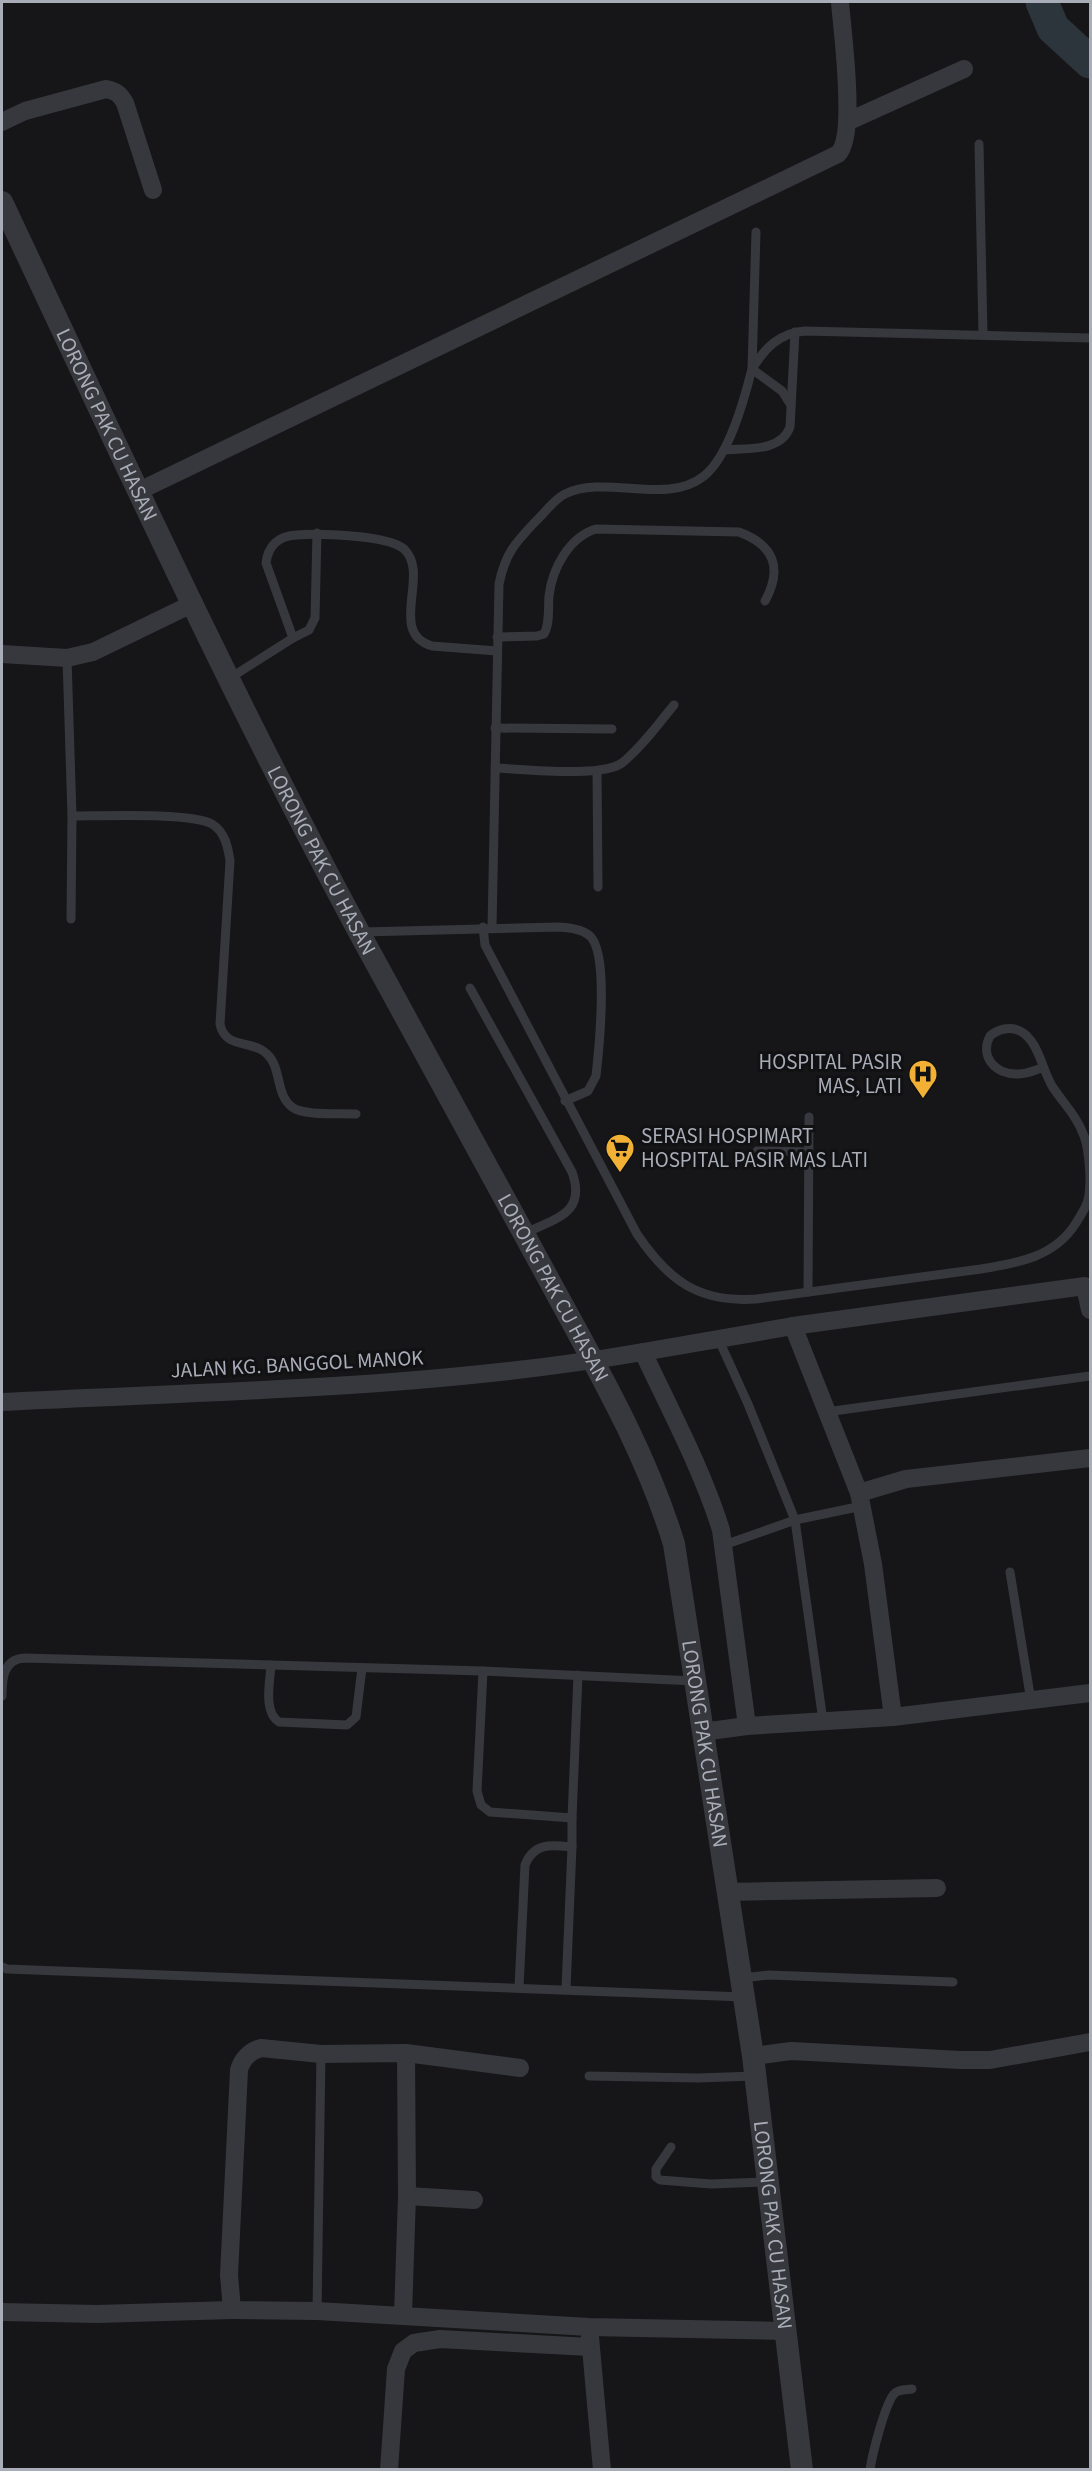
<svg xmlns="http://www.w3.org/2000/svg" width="1092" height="2471" font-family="'Source Sans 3',sans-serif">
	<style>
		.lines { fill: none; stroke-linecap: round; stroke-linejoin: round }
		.river { stroke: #2c353c; stroke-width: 33 }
		.service { stroke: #37383d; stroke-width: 9 }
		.minor { stroke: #37383d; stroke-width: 18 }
		.tertiary { stroke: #37383d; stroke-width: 22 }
		.labels { text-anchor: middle; stroke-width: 6; stroke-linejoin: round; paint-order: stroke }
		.street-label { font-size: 21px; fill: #a8adb8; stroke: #111113 }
		.poi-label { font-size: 21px; fill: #a8adb8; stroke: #111113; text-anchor: end }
	</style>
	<rect width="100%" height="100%" fill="#161618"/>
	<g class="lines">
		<polyline class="river" points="1042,2 1053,28 1090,62"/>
		<g class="service">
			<polyline points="979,144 983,335"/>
			<polyline points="756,232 752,369 782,391 791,405"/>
			<path d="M724 450C747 448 781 452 790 427L795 332"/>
			<path d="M497 637 537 636 544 634C550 624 548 608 549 596 552 569 569 537 596 529L739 532C774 545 783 568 765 601"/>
			<polyline points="293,638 309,630 315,618 317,533"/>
			<polyline points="67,658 72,816 71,919"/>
			<path d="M230 678 293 638 266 563C268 546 278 536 296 535 317 533 388 535 404 549 431 574 387 633 432 646L497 651"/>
			<polyline points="495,728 612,729"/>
			<path d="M495 768C523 769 601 778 622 763 642 747 658 724 674 705"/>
			<polyline points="597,771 598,887"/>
			<path d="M72 816C100 816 192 812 212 824 225 832 228 847 230 861L220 1024C225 1050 252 1039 267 1054 282 1068 275 1094 292 1107 303 1116 341 1113 356 1114"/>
			<path d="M483 927 485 945 637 1234C668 1280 698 1303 756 1299L981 1269C1018 1263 1055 1257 1076 1223 1088 1204 1090 1201 1090 1176 1089 1163 1089 1148 1084 1136 1077 1116 1063 1103 1052 1086 1042 1069 1038 1040 1020 1031 1010 1026 998 1029 990 1036 979 1057 996 1075 1018 1074 1026 1074 1035 1070 1042 1068"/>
			<path d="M492 928 499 584C505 554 515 543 535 522 545 513 553 500 565 494 605 474 667 506 704 476 729 456 744 400 752 369 765 348 779 333 805 331L1090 338"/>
			<path d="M362 932 559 927C570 928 582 929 590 936 609 954 599 1049 596 1076L588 1091 565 1101"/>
			<path d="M470 988 572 1172C587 1214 555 1218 524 1234"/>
			<polyline points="757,1151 809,1152"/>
			<polyline points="808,1292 809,1117"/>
			<polyline points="718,1338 748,1404 795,1520 823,1721"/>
			<polyline points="826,1412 1090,1376"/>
			<polyline points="724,1545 795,1520 862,1506"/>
			<polyline points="1010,1572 1031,1701"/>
			<path d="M271 1665C270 1682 263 1712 279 1722L347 1725 356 1717 362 1668"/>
			<polyline points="483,1671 477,1791 481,1805 490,1812 572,1818 578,1675"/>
			<path d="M2 1696C2 1679 3 1659 25 1658L483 1671 695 1681"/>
			<polyline points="2,1967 7,1969 744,1997"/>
			<polyline points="742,1978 769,1975 953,1982"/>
			<path d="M519 1987 525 1865C534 1842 552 1845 572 1847V1818"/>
			<polyline points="566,1988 572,1847"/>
			<polyline points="589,2076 698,2078 755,2076"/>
			<polyline points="671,2147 656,2169 656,2177 660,2180 711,2184 767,2182"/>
			<polyline points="317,2311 321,2054"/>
			<path d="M870 2470C872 2455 885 2404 894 2394 898 2389 906 2390 912 2389"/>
		</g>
		<g class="minor">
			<polyline points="849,121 964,69"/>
			<path d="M2 122 25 111 106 89C116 91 120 94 125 103L153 190"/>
			<path d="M139 491 838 154C857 136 842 30 840 2"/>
			<polyline points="2,654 67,658 93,652 192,604"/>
			<polyline points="793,1326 1085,1286 1090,1310"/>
			<polyline points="643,1352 793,1326 859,1493 873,1564 893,1717 747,1726 702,1732"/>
			<path d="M2 1402C215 1391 431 1389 643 1352 670 1410 702 1469 721 1530L747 1726"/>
			<polyline points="859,1493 906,1479 1090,1458"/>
			<polyline points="893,1717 1090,1693"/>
			<polyline points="728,1892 937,1888"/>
			<polyline points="406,2053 520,2068"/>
			<polyline points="753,2056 791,2051 961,2060 990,2060 1090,2042"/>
			<polyline points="407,2196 474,2200"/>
			<polyline points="2,2312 97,2314 232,2310"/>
			<path d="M403 2315 407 2196 406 2053 321 2054 261 2048C250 2051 242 2059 239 2070L229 2275 232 2310 317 2311 589 2327 785 2331"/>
			<polyline points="590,2337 602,2470"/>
			<polyline points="389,2470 396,2369 403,2351 414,2343 440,2339 590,2347"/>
		</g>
		<path class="tertiary" id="s1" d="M2 202C118 448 231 695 360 934 422 1049 486 1163 548 1278 595 1365 645 1449 674 1544L753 2056 802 2470"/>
	</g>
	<defs>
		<g id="hospital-pin" transform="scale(1.5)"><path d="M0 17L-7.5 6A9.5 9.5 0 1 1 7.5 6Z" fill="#f2b134" stroke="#111113"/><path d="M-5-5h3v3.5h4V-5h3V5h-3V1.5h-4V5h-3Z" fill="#111"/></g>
		<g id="supermarket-pin" transform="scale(1.5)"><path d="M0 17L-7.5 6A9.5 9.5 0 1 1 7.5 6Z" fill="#f2b134" stroke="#111113"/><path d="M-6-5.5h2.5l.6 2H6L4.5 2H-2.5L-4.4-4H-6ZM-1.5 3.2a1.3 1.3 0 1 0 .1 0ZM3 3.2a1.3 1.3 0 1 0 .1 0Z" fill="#111"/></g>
	</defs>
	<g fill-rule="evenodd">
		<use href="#hospital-pin" x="923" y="1074"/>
		<use href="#supermarket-pin" x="620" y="1148"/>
	</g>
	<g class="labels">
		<g class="street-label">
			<text dy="7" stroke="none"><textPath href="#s1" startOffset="246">LORONG PAK CU HASAN</textPath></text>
			<text dy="7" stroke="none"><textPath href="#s1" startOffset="732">LORONG PAK CU HASAN</textPath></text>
			<text dy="7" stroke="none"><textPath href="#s1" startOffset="1218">LORONG PAK CU HASAN</textPath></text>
			<text transform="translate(297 1364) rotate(-3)" y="7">JALAN KG. BANGGOL MANOK</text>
			<text dy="7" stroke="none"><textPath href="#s1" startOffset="1704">LORONG PAK CU HASAN</textPath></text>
			<text dy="7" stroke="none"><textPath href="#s1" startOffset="2190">LORONG PAK CU HASAN</textPath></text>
		</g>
		<g class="poi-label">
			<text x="902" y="1069">HOSPITAL PASIR<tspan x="902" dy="24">MAS, LATI</tspan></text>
			<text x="641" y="1143" text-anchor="start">SERASI HOSPIMART<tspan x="641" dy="24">HOSPITAL PASIR MAS LATI</tspan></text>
		</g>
	</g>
	<rect width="1092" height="2471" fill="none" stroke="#a8adb8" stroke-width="6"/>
</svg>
